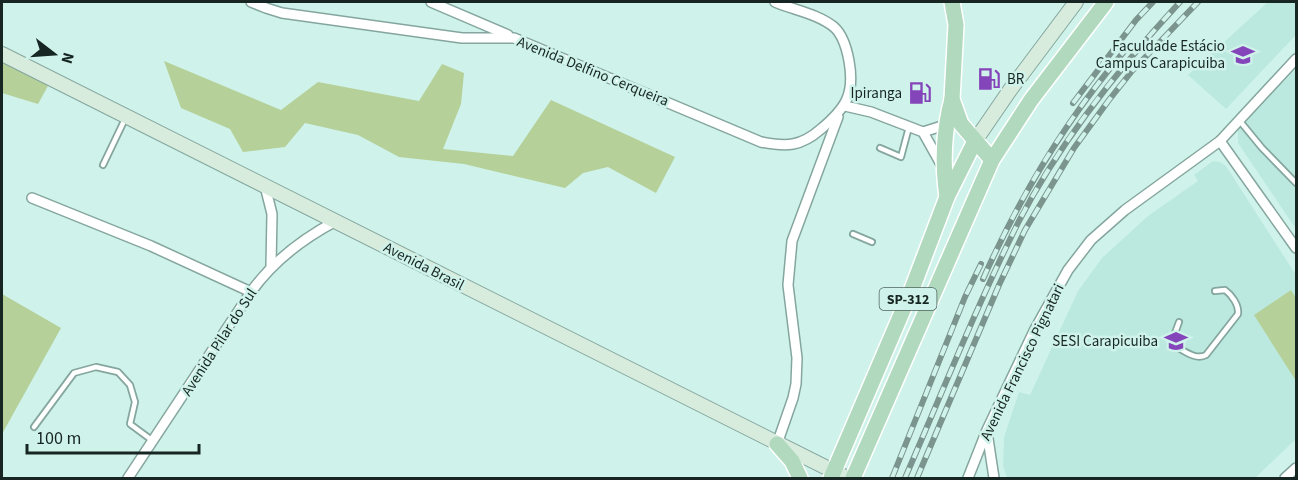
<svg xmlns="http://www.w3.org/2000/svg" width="1298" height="480" font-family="'Source Sans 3',sans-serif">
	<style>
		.built { fill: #bce9df }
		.green { fill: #b5d098 }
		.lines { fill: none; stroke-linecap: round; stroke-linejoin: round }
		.service-casing { stroke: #84a69e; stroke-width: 8 }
		.minor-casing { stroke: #84a69e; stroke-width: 12 }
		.secondary-casing { stroke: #84a69e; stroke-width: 16 }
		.primary-casing { stroke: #fff; stroke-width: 18 }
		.service { stroke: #fff; stroke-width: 4.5 }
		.minor { stroke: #fff; stroke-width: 9 }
		.secondary { stroke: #d8ecde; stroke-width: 14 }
		.primary { stroke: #b0d9be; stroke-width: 15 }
		.rail-casing { stroke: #7b948e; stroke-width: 6 }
		.rail { stroke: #cff3ea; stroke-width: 4; stroke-dasharray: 11; stroke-linecap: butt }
		.labels { text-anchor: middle; stroke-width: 5; stroke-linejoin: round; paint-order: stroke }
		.shield { fill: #cff3ea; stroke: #4f645f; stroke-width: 1.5 }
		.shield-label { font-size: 14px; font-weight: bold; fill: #182623 }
		.poi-label { font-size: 15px; fill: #182623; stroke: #cff3ea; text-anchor: end }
		.street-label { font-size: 15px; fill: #182623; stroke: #cff3ea }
	</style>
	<rect width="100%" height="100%" fill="#cff3ea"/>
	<g class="built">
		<polygon points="1268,2 1296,2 1296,35 1226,109 1188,75"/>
		<polygon points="1296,69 1296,229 1238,143 1238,127"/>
		<polygon points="1213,161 1220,162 1226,166 1296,275 1296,439 1255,478 1007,478 1003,466 1004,437 1019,392 1030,395 1078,291 1102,258 1148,216 1198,181 1194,175"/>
	</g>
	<g class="green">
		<polygon points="2,59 49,84 38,104 2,93"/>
		<polygon points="164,61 281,110 318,82 419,101 442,64 464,73 461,104 443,149 513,156 551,100 675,157 656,193 608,167 583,173 565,188 464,164 399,157 358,135 305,123 285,147 243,152 230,129 181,108"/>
		<polygon points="1291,290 1296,298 1296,381 1254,315"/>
		<polygon points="2,294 61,328 2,434"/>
	</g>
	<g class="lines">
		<g class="service-casing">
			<g id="service">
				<polyline points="1239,120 1262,148 1296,183"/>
				<polyline points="880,148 901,157 909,127"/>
				<polyline points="103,165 125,119"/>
				<polyline points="853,234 872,242"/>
				<path d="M1179 322 1171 344C1182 349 1195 361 1206 355L1238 314C1239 305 1232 295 1225 290L1215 291"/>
				<polyline points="34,427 74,373 96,367 118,372 130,385 135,402 130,424 153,441"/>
			</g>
		</g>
		<g class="minor-casing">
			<g id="minor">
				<path d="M251 2 266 8 282 13 462 38H514L761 142C771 144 782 146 793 144 804 142 813 136 821 129 846 108 855 94 849 61 847 50 843 35 834 27 818 14 794 10 775 2"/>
				<polyline points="431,2 508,35"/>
				<polyline points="845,106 871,112 923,132 942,166"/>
				<polyline points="923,132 945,125"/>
				<polyline points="1220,141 1296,248"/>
				<polyline points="265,186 272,214 271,266"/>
				<polyline points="32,198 151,246 251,292"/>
				<polyline points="987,432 994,478"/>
				<polyline points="777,444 793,398 796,384 797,358 788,285 792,241 838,117"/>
				<path d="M128 478 251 292C273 261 302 239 336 221"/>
				<polyline points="968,478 987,430 1034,331 1068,270 1091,240 1125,210 1220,141 1296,59"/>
				<polyline points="1285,478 1296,468"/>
			</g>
		</g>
		<g class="secondary-casing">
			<g id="secondary">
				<polyline points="2,54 847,478"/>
				<polyline points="975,141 1010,90 1076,2"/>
			</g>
		</g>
		<g class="primary-casing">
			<g id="primary">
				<polyline points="952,2 956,25 952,99 961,124 992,160"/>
				<path d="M947 197C942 163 943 133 952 99"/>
				<polyline points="777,444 792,461 800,478"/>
				<polyline points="831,478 912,289 947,197 975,141"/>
				<polyline points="853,478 992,160 1031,100 1106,2"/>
			</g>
		</g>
		<use href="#service" class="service"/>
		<use href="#minor" class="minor"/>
		<use href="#secondary" class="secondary"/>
		<use href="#primary" class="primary"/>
		<g class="rail-casing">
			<g id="rail">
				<polyline points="1073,103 1136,20 1153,2"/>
				<path d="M983 279C1021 194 1066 119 1127 48"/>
				<polyline points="892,478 965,297 981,264"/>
				<path d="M905 478C942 393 977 305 1019 221 1061 140 1119 68 1180 2"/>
				<polyline points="917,478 999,285 1025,230 1074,148 1109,100 1132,71 1198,2"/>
			</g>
		</g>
		<use href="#rail" class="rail"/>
	</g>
	<defs>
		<g id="university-bare" transform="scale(1.8)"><path d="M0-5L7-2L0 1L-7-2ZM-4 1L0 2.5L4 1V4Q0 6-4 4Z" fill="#8545ba" stroke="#cff3ea" stroke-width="2.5" paint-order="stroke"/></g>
		<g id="fuel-bare" transform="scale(1.8)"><path d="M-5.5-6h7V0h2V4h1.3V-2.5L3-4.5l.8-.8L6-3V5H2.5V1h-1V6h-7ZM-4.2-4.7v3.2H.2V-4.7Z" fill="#8545ba" stroke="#cff3ea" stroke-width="2.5" paint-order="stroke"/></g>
	</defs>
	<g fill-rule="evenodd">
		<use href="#university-bare" x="1243" y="55"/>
		<use href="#fuel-bare" x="989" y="79"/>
		<use href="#fuel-bare" x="920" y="93"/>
		<use href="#university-bare" x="1176" y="341"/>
	</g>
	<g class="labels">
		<rect class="shield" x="879.5" y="288" width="57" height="22" rx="4.5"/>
		<g class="shield-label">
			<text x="908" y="304">SP-312</text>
		</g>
		<g class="poi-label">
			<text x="1225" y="51">Faculdade Estácio<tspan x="1225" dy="17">Campus Carapicuiba</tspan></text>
			<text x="1007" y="84" text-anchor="start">BR</text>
			<text x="902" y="98">Ipiranga</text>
			<text x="1158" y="346">SESI Carapicuiba</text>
		</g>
		<g class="street-label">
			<text transform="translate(593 71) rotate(22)" y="5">Avenida Delfino Cerqueira</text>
			<text transform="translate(424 266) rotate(27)" y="5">Avenida Brasil</text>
			<text transform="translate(219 342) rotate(-57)" y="5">Avenida Pilar do Sul</text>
			<text transform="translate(1022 362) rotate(-64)" y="5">Avenida Francisco Pignatari</text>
		</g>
	</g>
	<rect width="1298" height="480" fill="none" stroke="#182623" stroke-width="6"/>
	<g transform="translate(54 54) rotate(107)" stroke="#cff3ea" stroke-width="4.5" paint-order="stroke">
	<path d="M0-4.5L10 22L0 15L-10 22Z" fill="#182623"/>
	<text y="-9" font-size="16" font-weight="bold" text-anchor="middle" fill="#182623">N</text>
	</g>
	<path d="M27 444v9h172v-9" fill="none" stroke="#182623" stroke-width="3"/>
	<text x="36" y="444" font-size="18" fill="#182623" stroke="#cff3ea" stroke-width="4.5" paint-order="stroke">100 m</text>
</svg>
